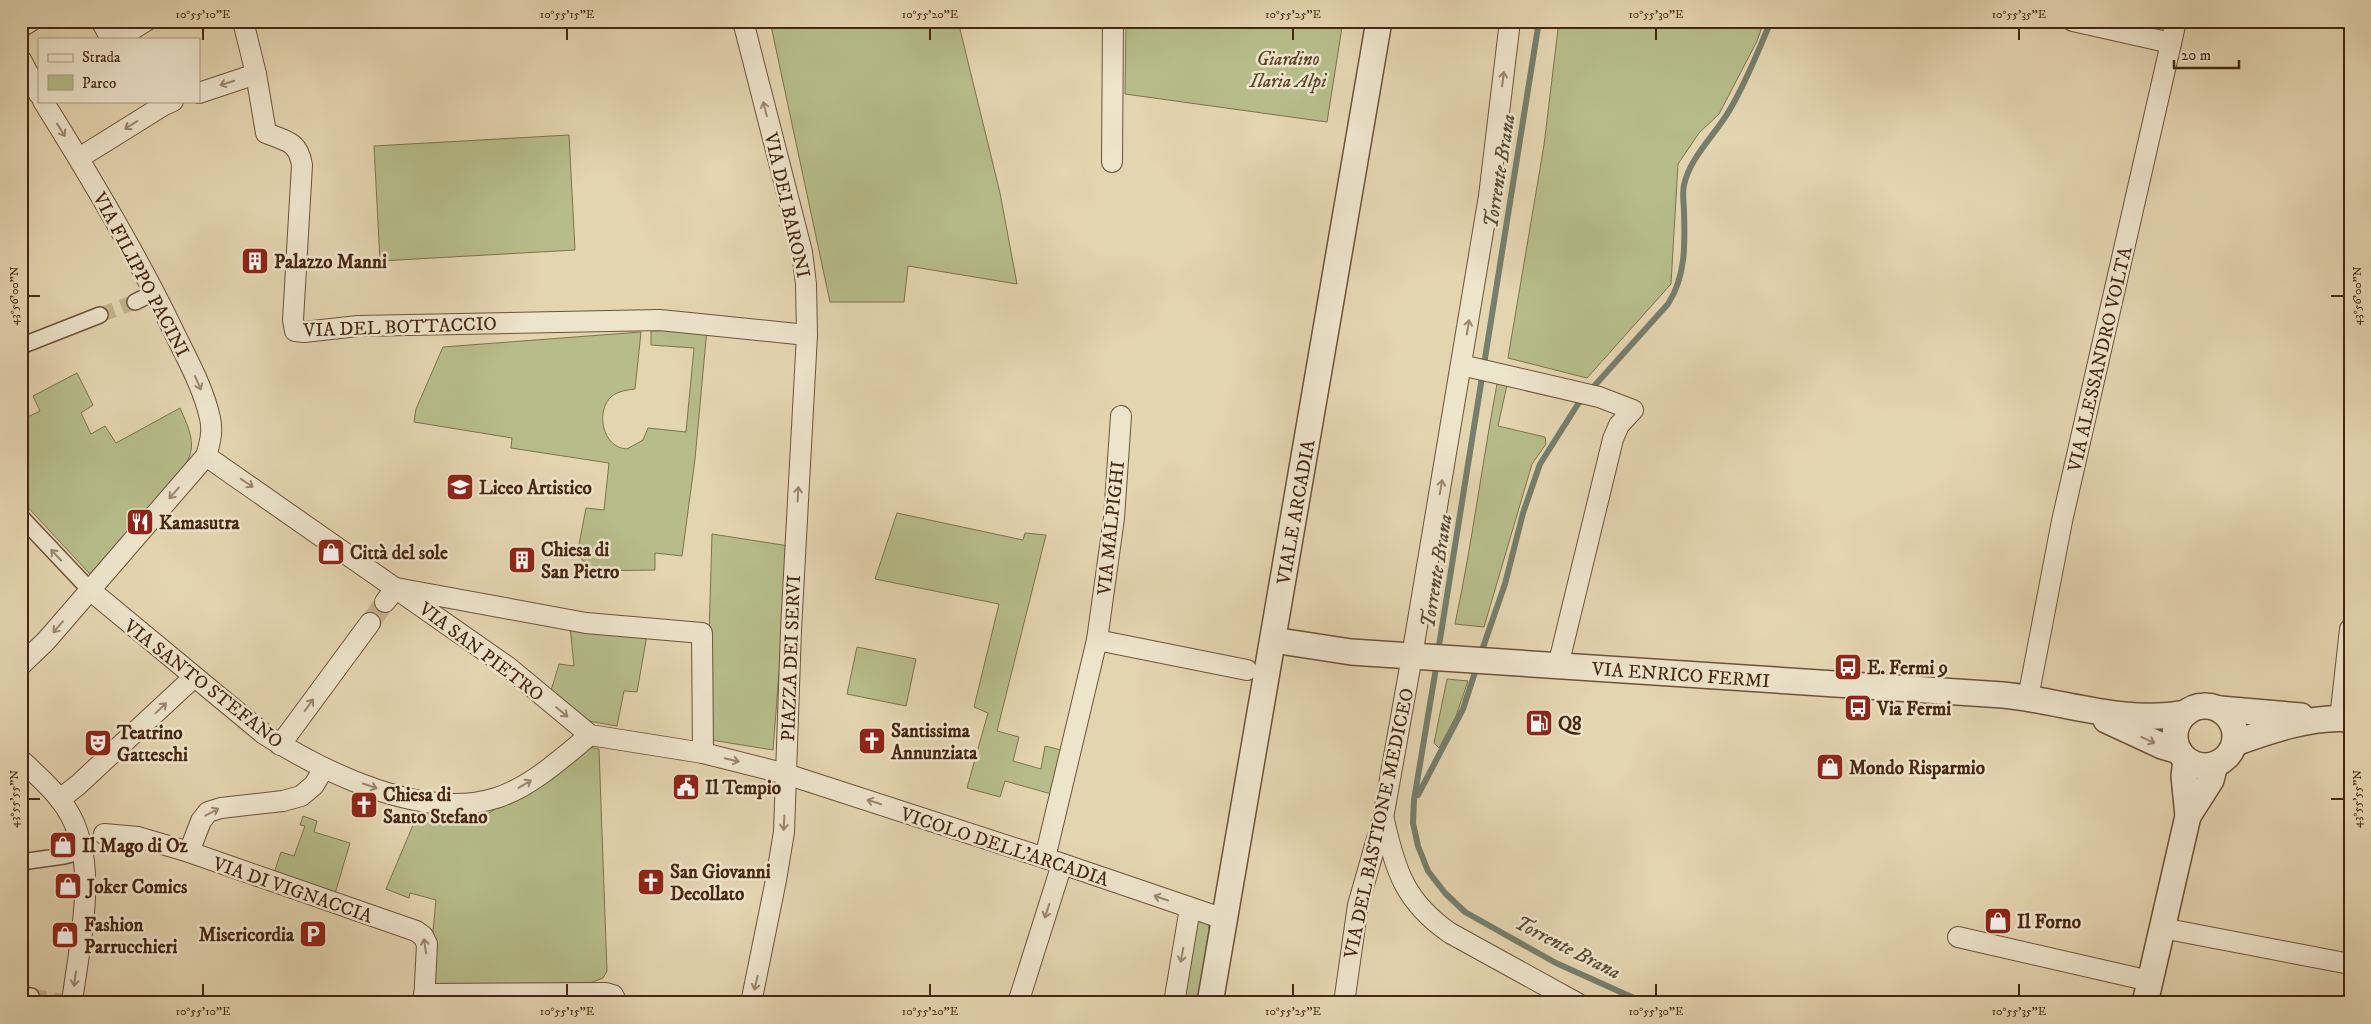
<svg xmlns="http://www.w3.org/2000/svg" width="2371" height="1024" font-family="'IM FELL DW Pica',serif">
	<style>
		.green { fill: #b6bd8a; stroke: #7e724d }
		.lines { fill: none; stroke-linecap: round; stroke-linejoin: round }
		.stream { stroke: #767e6c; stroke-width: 6 }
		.pedestrian-tunnel { stroke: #c5b291; stroke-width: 15; stroke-dasharray: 15 8; stroke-linecap: butt }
		.minor-tunnel { stroke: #c5b291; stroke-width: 20; stroke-dasharray: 20 10; stroke-linecap: butt }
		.pedestrian-casing { stroke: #6e5238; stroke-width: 18 }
		.minor-casing { stroke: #6e5238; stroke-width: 22 }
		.tertiary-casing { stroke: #6e5238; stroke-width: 28 }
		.pedestrian { stroke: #ede4cc; stroke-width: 15 }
		.minor { stroke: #ede4cc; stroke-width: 20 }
		.tertiary { stroke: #ede4cc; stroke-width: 25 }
		.oneway { stroke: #9a856e }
		.ticks { fill: none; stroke: #472610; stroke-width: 2 }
		.labels { text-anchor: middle; stroke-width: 5; stroke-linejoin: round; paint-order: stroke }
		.park-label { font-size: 19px; font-style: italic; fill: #5d4428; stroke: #ede4cc }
		.street-label { font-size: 19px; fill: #472610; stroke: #ede4cc }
		.poi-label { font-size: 19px; font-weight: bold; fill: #472610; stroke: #ede4cc; text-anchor: start }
		.water-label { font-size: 20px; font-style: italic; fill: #5a4b36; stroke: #ede4cc }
		.neatline { fill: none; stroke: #472610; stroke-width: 2 }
		.ticks-label { font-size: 12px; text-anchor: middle; fill: #472610 }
	</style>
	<rect width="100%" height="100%" fill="#e4d5b1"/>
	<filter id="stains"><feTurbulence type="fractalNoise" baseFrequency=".004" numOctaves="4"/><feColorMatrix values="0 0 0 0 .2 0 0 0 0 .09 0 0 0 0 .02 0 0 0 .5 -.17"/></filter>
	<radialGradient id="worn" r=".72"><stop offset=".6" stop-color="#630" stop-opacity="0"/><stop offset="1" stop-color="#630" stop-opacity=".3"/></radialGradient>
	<g class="green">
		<polygon points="770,21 958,21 1000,193 1017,284 908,266 904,302 830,302"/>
		<polygon points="1126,21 1343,21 1327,122 1125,94"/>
		<polygon points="1559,21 1764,21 1757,41 1719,114 1699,133 1678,164 1671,284 1587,378 1508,358 1544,145"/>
		<polygon points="569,135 575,250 380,261 374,146"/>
		<path d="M707 329 695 459 682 556 655 553V570L588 571 587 564 577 555 586 508 604 510 609 463 511 448 512 438 414 422 416 409 443 347 641 332 635 389C627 390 619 391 612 396 595 410 602 448 627 449L643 440 648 428 686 432 694 348 651 345V331Z"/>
		<path d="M77 373 93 405 81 413 91 434 105 426 116 443 180 408C189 429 199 447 183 468L90 574 21 500V420L40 411 33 396Z"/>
		<path d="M1497 384 1507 385 1498 426 1545 437 1546 444 1532 464 1484 627 1455 624C1472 544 1482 464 1497 384Z"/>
		<polygon points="897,513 1023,540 1025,533 1046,535 997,731 1019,737 1013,761 1041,769 1045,746 1065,751 1055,795 1005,781 1000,797 967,788 988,713 974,707 999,604 875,579"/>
		<polygon points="712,534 789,546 773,750 711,740 709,636"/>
		<polygon points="570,626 647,635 637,692 624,691 617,726 588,721 550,694 559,664 574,666"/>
		<polygon points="857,647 916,659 906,706 847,694"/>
		<polygon points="1447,679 1468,681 1456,716 1439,748 1434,743"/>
		<path d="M589 747 599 749 607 971 603 978 590 983 431 986 433 931 436 900 410 893 409 898 386 889 419 811C442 817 466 820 489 813Z"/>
		<polygon points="303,816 317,821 314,832 350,843 334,897 273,876 281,852 294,856 305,826 300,825"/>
		<polygon points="1197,915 1208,924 1209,929 1198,1003 1183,1003"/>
	</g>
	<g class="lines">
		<g class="stream">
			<polyline points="1438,652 1539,21"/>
			<path d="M1480 656 1505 584 1523 513 1540 464 1578 404 1668 304C1686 276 1685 244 1684 212 1684 203 1682 194 1684 185 1690 157 1715 135 1729 111 1746 83 1758 51 1771 21"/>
			<polyline points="1437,662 1414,800 1413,823 1418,846 1428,871 1445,893 1465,912 1556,963 1645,1003"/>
			<polyline points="1418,795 1463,709 1477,666"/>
		</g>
		<g class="pedestrian-tunnel">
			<polyline points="100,315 135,302"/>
			<polyline points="31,996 61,1001"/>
		</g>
		<polyline class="minor-tunnel" points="370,623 385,602"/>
		<g class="pedestrian-casing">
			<g id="pedestrian">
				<polyline points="135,302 155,292"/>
				<polyline points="21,346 100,315"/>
				<polyline points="21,517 90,590"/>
				<polyline points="21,862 64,856 83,851"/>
				<polyline points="21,995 31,996"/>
			</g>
		</g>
		<g class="minor-casing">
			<g id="minor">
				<polyline points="101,21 111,39"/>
				<path d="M243 21 256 74 266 133C286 141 298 141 302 165L293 320 295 331 304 332 358 326 660 320 807 335"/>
				<polyline points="743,21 802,252 806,284 807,335 791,630 784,832 776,880 751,1003"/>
				<polyline points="2073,21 2171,43"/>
				<polyline points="21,27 31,21"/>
				<polyline points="117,39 146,21"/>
				<polyline points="21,60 39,94"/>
				<polyline points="199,93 256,74"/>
				<polyline points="79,158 164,105 173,101"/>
				<polyline points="1112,162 1113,21"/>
				<polyline points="1461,365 1599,397 1633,410 1619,425 1613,439 1558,666"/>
				<polyline points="206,456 508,667 590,735 703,753 786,774 1045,858 1224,919"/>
				<path d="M90 590 264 734C325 773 423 821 496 798 531 787 562 758 590 735"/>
				<polyline points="385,602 396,588 586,623 702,633 703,753"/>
				<polyline points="1097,640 1114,518 1121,416"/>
				<path d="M21 665 46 641 206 456C210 443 213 431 210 418 203 387 187 359 173 330 135 251 90 176 43 101"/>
				<polyline points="2028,698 2062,521 2176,21"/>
				<polyline points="2340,719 2350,629"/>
				<polyline points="280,745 370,623"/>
				<path d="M21 760C37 775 54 790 66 808 101 861 79 943 72 1003"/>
				<polyline points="60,799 78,785 193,678"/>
				<path d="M1384 820C1395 870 1405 902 1450 933L1577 1003"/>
				<polyline points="104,834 138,837 189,852 416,931 423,936 427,944 424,1003"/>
				<polyline points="189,852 201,821 208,812 221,808 283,801 301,796 314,785 324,768"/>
				<polyline points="1045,858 1097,640 1247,670"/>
				<polyline points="2162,928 2350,964"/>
				<polyline points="1958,937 2150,981"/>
				<polyline points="424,994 606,993 613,995 617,1003"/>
				<polyline points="1018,1003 1062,864"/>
				<polyline points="1174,1003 1190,908"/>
				<polyline points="1344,1003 1358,905 1383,818 1412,656 1489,196 1510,21"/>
			</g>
		</g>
		<g class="tertiary-casing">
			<g id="tertiary">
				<path d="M1273 640 1351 652 2003 695C2064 701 2123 725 2186 713"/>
				<circle cx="2205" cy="736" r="30"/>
				<polyline points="2220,709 2301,716"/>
				<polyline points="2106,720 2162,746 2179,751"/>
				<path d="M2235 743C2271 730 2312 716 2350 719"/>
				<polyline points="2188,816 2211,780 2215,765"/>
				<polyline points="1210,1003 1379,21"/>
				<polyline points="2145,1003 2188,816 2184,776 2186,760"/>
			</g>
		</g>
		<use href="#pedestrian" class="pedestrian"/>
		<use href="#minor" class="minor"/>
		<use href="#tertiary" class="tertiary"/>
	</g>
	<defs><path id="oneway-shaft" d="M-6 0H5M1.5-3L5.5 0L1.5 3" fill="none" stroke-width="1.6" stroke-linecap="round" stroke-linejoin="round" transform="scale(1.25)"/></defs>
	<g class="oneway">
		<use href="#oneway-shaft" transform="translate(1503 79) rotate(-83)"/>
		<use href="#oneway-shaft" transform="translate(227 83) rotate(162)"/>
		<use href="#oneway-shaft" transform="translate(765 109) rotate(-104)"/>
		<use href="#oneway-shaft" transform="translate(131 125) rotate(148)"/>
		<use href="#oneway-shaft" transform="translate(61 130) rotate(58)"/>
		<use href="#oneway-shaft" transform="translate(1468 327) rotate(-81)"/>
		<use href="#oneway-shaft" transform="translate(198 383) rotate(66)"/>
		<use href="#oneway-shaft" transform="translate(247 483) rotate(34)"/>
		<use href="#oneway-shaft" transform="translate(1441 487) rotate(-80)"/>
		<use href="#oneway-shaft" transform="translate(174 493) rotate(131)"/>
		<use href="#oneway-shaft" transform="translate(798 494) rotate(-87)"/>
		<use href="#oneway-shaft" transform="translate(56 555) rotate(-133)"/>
		<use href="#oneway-shaft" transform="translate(58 627) rotate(131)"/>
		<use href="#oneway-shaft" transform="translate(309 705) rotate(-54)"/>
		<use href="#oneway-shaft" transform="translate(161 708) rotate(-43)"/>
		<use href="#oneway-shaft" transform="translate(562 712) rotate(40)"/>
		<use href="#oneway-shaft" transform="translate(2148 740) rotate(24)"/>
		<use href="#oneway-shaft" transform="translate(732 760) rotate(14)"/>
		<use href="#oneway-shaft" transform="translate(525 784) rotate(-31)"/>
		<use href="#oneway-shaft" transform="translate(370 786) rotate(19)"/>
		<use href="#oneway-shaft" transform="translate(874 802) rotate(-162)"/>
		<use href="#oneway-shaft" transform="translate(212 812) rotate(-28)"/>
		<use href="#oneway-shaft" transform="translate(784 823) rotate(93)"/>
		<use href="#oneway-shaft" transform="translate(1161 898) rotate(-161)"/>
		<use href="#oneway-shaft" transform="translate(1047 911) rotate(108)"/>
		<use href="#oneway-shaft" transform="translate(425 946) rotate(-99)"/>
		<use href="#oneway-shaft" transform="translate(1182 955) rotate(100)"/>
		<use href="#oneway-shaft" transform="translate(75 979) rotate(97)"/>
		<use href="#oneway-shaft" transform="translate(756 983) rotate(103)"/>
	</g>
	<path class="ticks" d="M203 28V40M567 28V40M930 28V40M1293 28V40M1656 28V40M2019 28V40M28 296H40M2331 296H2344M28 799H40M2331 799H2344M203 984V996M567 984V996M930 984V996M1293 984V996M1656 984V996M2019 984V996"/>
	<defs>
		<g id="building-square" transform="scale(1.4375)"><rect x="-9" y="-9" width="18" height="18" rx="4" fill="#8f2418" stroke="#ede4cc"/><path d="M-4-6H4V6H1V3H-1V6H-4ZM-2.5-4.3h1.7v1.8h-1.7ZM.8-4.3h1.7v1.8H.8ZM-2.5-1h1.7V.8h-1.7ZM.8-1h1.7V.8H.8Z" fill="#fff"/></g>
		<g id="school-square" transform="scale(1.4375)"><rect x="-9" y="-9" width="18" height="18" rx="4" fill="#8f2418" stroke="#ede4cc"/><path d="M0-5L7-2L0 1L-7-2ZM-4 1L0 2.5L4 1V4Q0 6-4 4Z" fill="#fff"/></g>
		<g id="restaurant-square" transform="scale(1.4375)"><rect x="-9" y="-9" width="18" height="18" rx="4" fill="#8f2418" stroke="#ede4cc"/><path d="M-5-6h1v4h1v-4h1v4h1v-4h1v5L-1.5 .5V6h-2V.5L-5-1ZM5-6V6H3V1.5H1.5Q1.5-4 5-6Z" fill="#fff"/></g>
		<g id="shop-square" transform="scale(1.4375)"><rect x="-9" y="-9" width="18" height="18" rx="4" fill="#8f2418" stroke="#ede4cc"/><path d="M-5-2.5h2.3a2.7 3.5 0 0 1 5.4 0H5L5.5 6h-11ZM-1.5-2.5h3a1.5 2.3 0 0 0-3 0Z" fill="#fff"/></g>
		<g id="bus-square" transform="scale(1.4375)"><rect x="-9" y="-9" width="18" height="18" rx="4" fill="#8f2418" stroke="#ede4cc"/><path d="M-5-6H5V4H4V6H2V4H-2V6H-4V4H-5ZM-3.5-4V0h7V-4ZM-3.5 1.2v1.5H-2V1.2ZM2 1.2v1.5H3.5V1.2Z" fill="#fff"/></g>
		<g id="fuel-square" transform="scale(1.4375)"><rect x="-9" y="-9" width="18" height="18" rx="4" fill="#8f2418" stroke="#ede4cc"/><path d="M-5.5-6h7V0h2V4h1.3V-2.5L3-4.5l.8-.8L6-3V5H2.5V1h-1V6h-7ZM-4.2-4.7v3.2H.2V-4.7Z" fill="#fff"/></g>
		<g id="church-square" transform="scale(1.4375)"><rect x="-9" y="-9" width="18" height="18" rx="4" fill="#8f2418" stroke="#ede4cc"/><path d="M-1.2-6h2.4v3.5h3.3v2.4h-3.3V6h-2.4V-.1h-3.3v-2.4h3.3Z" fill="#fff"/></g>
		<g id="theatre-square" transform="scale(1.4375)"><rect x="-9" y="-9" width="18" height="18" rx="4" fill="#8f2418" stroke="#ede4cc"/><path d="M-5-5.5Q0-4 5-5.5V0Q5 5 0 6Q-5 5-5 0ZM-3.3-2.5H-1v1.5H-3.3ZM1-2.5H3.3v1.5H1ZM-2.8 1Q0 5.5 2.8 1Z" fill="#fff"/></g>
		<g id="civic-square" transform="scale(1.4375)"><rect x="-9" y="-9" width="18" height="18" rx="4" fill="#8f2418" stroke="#ede4cc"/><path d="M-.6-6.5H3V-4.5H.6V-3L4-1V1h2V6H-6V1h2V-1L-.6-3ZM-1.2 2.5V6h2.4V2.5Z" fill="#fff"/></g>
		<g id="parking-square" transform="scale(1.4375)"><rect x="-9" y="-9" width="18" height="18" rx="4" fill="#8f2418" stroke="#ede4cc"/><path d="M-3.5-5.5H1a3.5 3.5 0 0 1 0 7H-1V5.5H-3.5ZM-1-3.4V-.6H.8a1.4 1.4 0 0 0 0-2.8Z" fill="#fff"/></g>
	</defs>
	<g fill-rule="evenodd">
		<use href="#building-square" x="255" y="261"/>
		<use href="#school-square" x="460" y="487"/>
		<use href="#restaurant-square" x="140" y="522"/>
		<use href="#shop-square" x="331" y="552"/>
		<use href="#building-square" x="522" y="560"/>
		<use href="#bus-square" x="1848" y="667"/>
		<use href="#bus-square" x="1858" y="708"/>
		<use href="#fuel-square" x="1539" y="723"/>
		<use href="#church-square" x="872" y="741"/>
		<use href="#theatre-square" x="98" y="743"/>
		<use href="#shop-square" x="1830" y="767"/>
		<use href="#civic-square" x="686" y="787"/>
		<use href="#church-square" x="364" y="805"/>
		<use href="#shop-square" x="63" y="845"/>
		<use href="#church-square" x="651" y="882"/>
		<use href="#shop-square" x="68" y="886"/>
		<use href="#shop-square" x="1998" y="921"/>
		<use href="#parking-square" x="313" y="934"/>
		<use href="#shop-square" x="65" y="935"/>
	</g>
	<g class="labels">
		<g class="park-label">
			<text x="1288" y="65">Giardino<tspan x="1288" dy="22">Ilaria Alpi</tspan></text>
		</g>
		<g class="street-label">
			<text transform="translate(788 205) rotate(77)" y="7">VIA DEI BARONI</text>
			<text transform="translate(142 274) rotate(62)" y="7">VIA FILIPPO PACINI</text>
			<text transform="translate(400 326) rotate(-2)" y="7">VIA DEL BOTTACCIO</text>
			<text transform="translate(2099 359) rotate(-77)" y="7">VIA ALESSANDRO VOLTA</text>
			<text transform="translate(1295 512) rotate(-80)" y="7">VIALE ARCADIA</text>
			<text transform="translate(1110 528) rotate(-84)" y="7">VIA MALPIGHI</text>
			<text transform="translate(482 651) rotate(37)" y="7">VIA SAN PIETRO</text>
			<text transform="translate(790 658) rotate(-88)" y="7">PIAZZA DEI SERVI</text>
			<text transform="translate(1681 674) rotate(4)" y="7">VIA ENRICO FERMI</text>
			<text transform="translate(204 683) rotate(38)" y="7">VIA SANTO STEFANO</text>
			<text transform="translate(1378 823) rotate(-78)" y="7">VIA DEL BASTIONE MEDICEO</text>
			<text transform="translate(1005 846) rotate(18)" y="7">VICOLO DELL'ARCADIA</text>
			<text transform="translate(293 889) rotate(19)" y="7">VIA DI VIGNACCIA</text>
		</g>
		<g class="poi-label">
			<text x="274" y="268">Palazzo Manni</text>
			<text x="479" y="494">Liceo Artistico</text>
			<text x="159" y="529">Kamasutra</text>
			<text x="541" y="556">Chiesa di<tspan x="541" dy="22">San Pietro</tspan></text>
			<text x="350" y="559">Città del sole</text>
			<text x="1867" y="674">E. Fermi 9</text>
			<text x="1877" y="715">Via Fermi</text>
			<text x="1558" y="730">Q8</text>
			<text x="891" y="737">Santissima<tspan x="891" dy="22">Annunziata</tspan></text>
			<text x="117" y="739">Teatrino<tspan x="117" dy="22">Gatteschi</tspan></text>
			<text x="1849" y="774">Mondo Risparmio</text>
			<text x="705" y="794">Il Tempio</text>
			<text x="383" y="801">Chiesa di<tspan x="383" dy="22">Santo Stefano</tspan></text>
			<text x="82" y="852">Il Mago di Oz</text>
			<text x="670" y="878">San Giovanni<tspan x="670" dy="22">Decollato</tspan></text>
			<text x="87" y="893">Joker Comics</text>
			<text x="2017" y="928">Il Forno</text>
			<text x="84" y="931">Fashion<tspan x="84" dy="22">Parrucchieri</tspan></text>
			<text x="294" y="941" text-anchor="end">Misericordia</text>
		</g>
		<g class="water-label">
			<text transform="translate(1499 171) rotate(-81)" y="7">Torrente Brana</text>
			<text transform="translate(1436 571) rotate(-81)" y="7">Torrente Brana</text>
			<text transform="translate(1568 947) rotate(27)" y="7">Torrente Brana</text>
		</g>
	</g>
	<rect width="2371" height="1024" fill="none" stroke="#e4d5b1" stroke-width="55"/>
	<rect x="38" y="38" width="162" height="65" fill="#ede4cc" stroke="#ab9881"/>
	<rect x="48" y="54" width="25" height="8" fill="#ede4cc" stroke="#ab9881"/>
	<text x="82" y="62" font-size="15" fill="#472610">Strada</text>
	<rect x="48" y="75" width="25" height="15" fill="#b6bd8a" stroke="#ab9881"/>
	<text x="82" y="88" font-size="15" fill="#472610">Parco</text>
	<path d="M2174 60v8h65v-8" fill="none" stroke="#472610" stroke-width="2.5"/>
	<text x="2181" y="60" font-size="15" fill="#472610" stroke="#ede4cc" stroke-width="4" paint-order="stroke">20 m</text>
	<rect x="28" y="28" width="2316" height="968" class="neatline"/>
	<g class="ticks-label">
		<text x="203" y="18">10°55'10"E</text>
		<text x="567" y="18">10°55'15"E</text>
		<text x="930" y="18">10°55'20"E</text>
		<text x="1293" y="18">10°55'25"E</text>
		<text x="1656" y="18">10°55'30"E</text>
		<text x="2019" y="18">10°55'35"E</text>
		<text transform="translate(14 296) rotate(-90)" y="4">43°56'00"N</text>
		<text transform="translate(2357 296) rotate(-90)" y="4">43°56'00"N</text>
		<text transform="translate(14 799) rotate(-90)" y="4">43°55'55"N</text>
		<text transform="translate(2357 799) rotate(-90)" y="4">43°55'55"N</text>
		<text x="203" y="1015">10°55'10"E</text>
		<text x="567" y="1015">10°55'15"E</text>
		<text x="930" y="1015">10°55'20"E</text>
		<text x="1293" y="1015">10°55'25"E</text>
		<text x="1656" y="1015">10°55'30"E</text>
		<text x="2019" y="1015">10°55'35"E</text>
	</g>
	<rect width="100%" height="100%" filter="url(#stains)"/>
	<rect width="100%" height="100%" fill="url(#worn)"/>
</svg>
